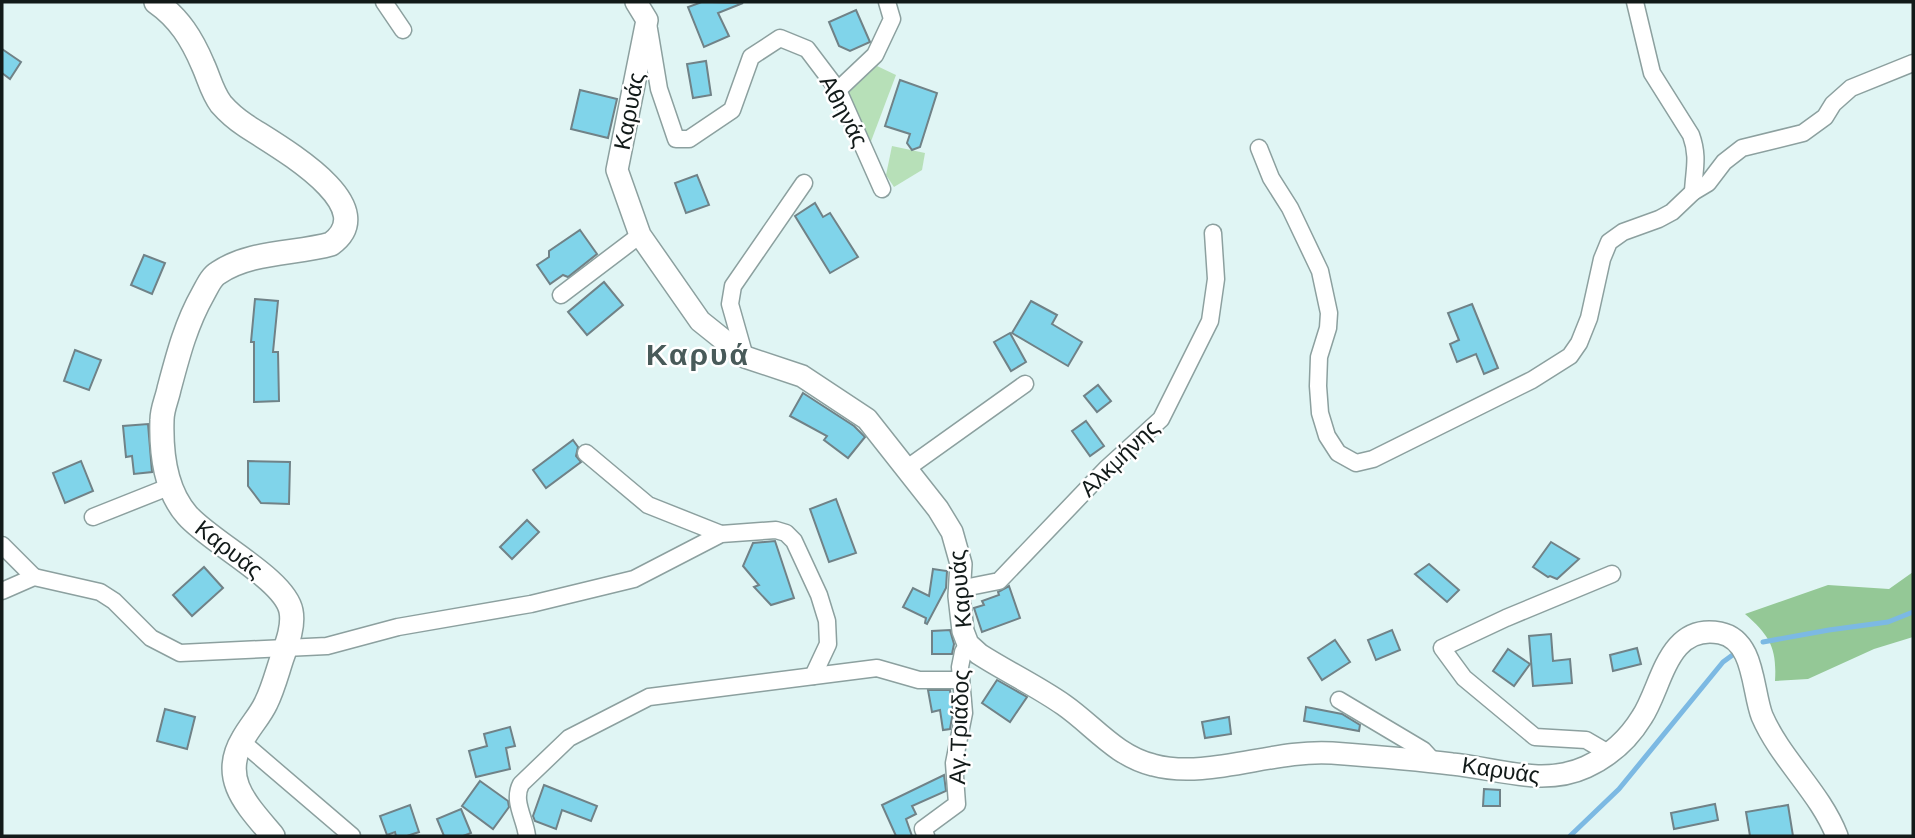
<svg xmlns="http://www.w3.org/2000/svg" width="1915" height="838" font-family="Barlow,sans-serif">
	<style>
		.green { fill: #b7e0b8 }
		.forest { fill: #94c896 }
		.lines { fill: none; stroke-linecap: round; stroke-linejoin: round }
		.stream { stroke: #7cb9e3; stroke-width: 5 }
		.building { fill: #80d4ea; stroke: #708287; stroke-width: 2 }
		.minor-casing { stroke: #8ca09f; stroke-width: 19 }
		.tertiary-casing { stroke: #8ca09f; stroke-width: 24 }
		.secondary-casing { stroke: #8ca09f; stroke-width: 26 }
		.minor { stroke: #fff; stroke-width: 16 }
		.tertiary { stroke: #fff; stroke-width: 21 }
		.secondary { stroke: #fff; stroke-width: 23 }
		.labels { text-anchor: middle; stroke-width: 5; stroke-linejoin: round; paint-order: stroke }
		.street-label { font-size: 23px; fill: #121a19; stroke: #fff }
		.district-label { font-size: 30px; font-weight: bold; letter-spacing: 2px; fill: #485a59; stroke: #fff }
	</style>
	<rect width="100%" height="100%" fill="#e0f5f4"/>
	<g class="green">
		<polygon points="877,66 896,75 870,144 845,96"/>
		<polygon points="892,146 925,153 922,170 894,187 886,175"/>
	</g>
	<path class="forest" d="M1913 572V637L1874 649 1808 679 1775 681C1777 648 1770 636 1745 614L1828 585 1889 589Z"/>
	<g class="lines">
		<g class="stream">
			<polyline points="1763,642 1829,630 1888,622 1913,612"/>
			<polyline points="1570,836 1619,789 1723,662 1738,651"/>
		</g>
	</g>
	<g class="building">
		<polygon points="702,2 743,3 718,13 729,36 704,47 688,7"/>
		<polygon points="856,10 870,42 850,51 839,46 829,22"/>
		<polygon points="2,49 21,62 10,79 2,73"/>
		<polygon points="706,61 711,95 693,98 687,64"/>
		<polygon points="900,80 937,93 920,147 912,150 907,143 910,134 885,126"/>
		<polygon points="580,90 617,99 608,138 571,129"/>
		<polygon points="697,175 709,205 686,213 675,183"/>
		<polygon points="815,203 823,217 830,213 858,257 830,273 795,216"/>
		<polygon points="580,230 597,254 568,277 563,275 550,284 537,265 549,257 549,251"/>
		<polygon points="144,255 165,263 152,294 131,285"/>
		<polygon points="604,282 623,305 587,335 568,312"/>
		<polygon points="255,299 278,301 273,352 278,352 279,401 254,402 254,342 251,342"/>
		<polygon points="1031,301 1057,315 1052,324 1082,342 1068,366 1012,333"/>
		<polygon points="1472,304 1498,368 1484,374 1476,354 1457,362 1450,344 1459,340 1448,313"/>
		<polygon points="1010,333 1026,362 1011,371 994,342"/>
		<polygon points="75,350 101,360 89,390 64,381"/>
		<polygon points="1098,385 1111,401 1097,412 1084,396"/>
		<polygon points="803,393 854,426 865,437 848,458 824,440 827,436 790,416"/>
		<polygon points="1086,421 1104,446 1090,456 1072,431"/>
		<polygon points="148,424 152,472 134,474 132,456 126,457 123,426"/>
		<polygon points="573,440 578,447 576,456 581,462 546,488 533,470"/>
		<polygon points="81,461 93,491 65,503 53,473"/>
		<polygon points="248,461 290,462 289,504 261,503 248,486"/>
		<polygon points="836,499 856,553 829,562 810,509"/>
		<polygon points="527,520 539,532 512,559 500,547"/>
		<polygon points="775,541 794,598 771,605 754,587 759,585 743,566 753,543"/>
		<polygon points="1551,542 1579,559 1557,579 1550,576 1548,577 1533,567"/>
		<polygon points="1429,564 1459,590 1447,602 1415,574"/>
		<polygon points="204,567 223,588 192,616 173,595"/>
		<polygon points="933,569 947,571 946,588 927,624 925,623 926,618 903,607 913,588 929,596"/>
		<polygon points="1009,586 1020,618 982,632 974,608 984,605 982,601 999,595 998,592"/>
		<polygon points="950,630 954,644 952,654 932,654 932,631"/>
		<polygon points="1392,630 1400,650 1376,660 1368,640"/>
		<polygon points="1551,634 1553,661 1570,659 1572,683 1533,686 1529,636"/>
		<polygon points="1335,640 1350,662 1322,680 1308,658"/>
		<polygon points="1637,648 1641,664 1613,671 1610,655"/>
		<polygon points="1508,649 1530,664 1514,686 1493,671"/>
		<polygon points="997,680 1027,697 1010,722 982,703"/>
		<polygon points="928,690 950,690 953,712 950,729 943,730 940,710 932,712"/>
		<polygon points="1306,707 1342,714 1360,725 1359,731 1304,721"/>
		<polygon points="165,709 195,717 187,749 157,741"/>
		<polygon points="1229,717 1231,734 1205,738 1202,722"/>
		<polygon points="510,727 515,746 506,748 510,769 476,777 469,751 487,746 484,734"/>
		<polygon points="944,775 946,791 912,806 916,814 906,819 912,836 896,836 882,805"/>
		<polygon points="480,781 508,801 509,807 493,829 462,806"/>
		<polygon points="544,785 597,806 591,821 562,810 556,829 535,821 533,816"/>
		<polygon points="1484,789 1500,790 1500,806 1483,806"/>
		<polygon points="1715,804 1718,820 1674,829 1671,813"/>
		<polygon points="410,805 419,832 407,836 396,836 395,832 387,835 380,816"/>
		<polygon points="1788,805 1793,836 1750,836 1746,812"/>
		<polygon points="461,809 471,833 463,836 444,836 437,819"/>
	</g>
	<g class="lines">
		<g class="minor-casing">
			<g id="minor">
				<polyline points="384,2 403,30"/>
				<path d="M1635 2 1652 73 1691 135C1699 157 1694 170 1693 192"/>
				<polyline points="649,29 659,89 676,139 689,139 732,110 751,57 780,38 807,49 838,90 882,189"/>
				<polyline points="838,90 875,55 892,19 887,2"/>
				<polyline points="1259,148 1271,178 1290,208 1320,271 1329,313 1328,328 1319,357 1318,386 1320,413 1327,436 1338,453 1356,463 1373,459 1532,380 1570,356 1579,343 1589,318 1602,259 1609,242 1623,232 1659,219 1672,212 1693,192 1708,183 1724,162 1742,148 1803,133 1825,117 1833,104 1851,88 1913,63"/>
				<polyline points="561,295 640,235"/>
				<polyline points="745,357 730,304 733,286 804,183"/>
				<polyline points="586,453 648,505 721,534"/>
				<polyline points="906,469 1025,384"/>
				<polyline points="93,517 171,486"/>
				<polyline points="2,545 34,577"/>
				<polyline points="959,589 999,581 1106,469 1161,419 1210,321 1216,279 1213,233"/>
				<polyline points="2,591 34,577 100,592 114,601 151,638 180,653 327,646 398,627 531,604 634,579 721,534 776,530 786,533 794,541 819,595 827,621 828,644 813,676"/>
				<polyline points="1339,700 1423,750 1434,762"/>
				<polyline points="241,741 352,836"/>
				<polyline points="1610,754 1586,740 1535,737 1464,678 1442,648 1506,618 1612,574"/>
				<path d="M527 836C525 818 512 801 521 784L569 738 649 697 877 668 919 680H961"/>
				<polyline points="926,836 923,829 957,804 954,763 964,713 960,667 963,652 968,644"/>
			</g>
		</g>
		<g class="tertiary-casing">
			<path id="tertiary" d="M636 2 647 20 617 170 640 235 700 321 745 357 802 376 867 419 938 509 952 532 961 564 959 596 963 631 968 644 979 654C1007 672 1037 686 1064 705 1094 726 1116 756 1153 765 1207 780 1274 749 1332 753 1372 756 1412 759 1452 764 1496 768 1543 787 1586 767 1610 756 1628 740 1642 717 1662 687 1667 623 1720 633 1755 640 1752 690 1762 716 1781 760 1820 792 1837 836"/>
		</g>
		<g class="secondary-casing">
			<path id="secondary" d="M156 2C179 18 192 39 203 65 209 78 212 92 221 104 228 112 236 119 245 125 271 143 386 204 331 244 296 254 250 251 218 273 211 277 207 287 203 294 186 324 178 355 169 389 167 399 162 409 162 420 161 452 165 490 187 515 210 542 285 579 291 611 294 626 287 644 282 658 277 673 273 689 266 703 260 716 250 726 243 739 219 779 248 806 273 836"/>
		</g>
		<use href="#minor" class="minor"/>
		<use href="#tertiary" class="tertiary"/>
		<use href="#secondary" class="secondary"/>
	</g>
	<g class="labels">
		<g class="street-label">
			<text transform="translate(629 111) rotate(-79)" y="8">Καρυάς</text>
			<text transform="translate(844 111) rotate(62)" y="8">Αθηνάς</text>
			<text transform="translate(1119 458) rotate(-44)" y="8">Αλκμήνης</text>
			<text transform="translate(229 549) rotate(38)" y="8">Καρυάς</text>
			<text transform="translate(960 589) rotate(-95)" y="8">Καρυάς</text>
			<text transform="translate(959 727) rotate(-88)" y="8">Αγ.Τριάδος</text>
			<text transform="translate(1501 770) rotate(8)" y="8">Καρυάς</text>
		</g>
		<g class="district-label">
			<text x="698" y="365">Καρυά</text>
		</g>
	</g>
	<rect width="1915" height="838" fill="none" stroke="#121a19" stroke-width="7"/>
</svg>
